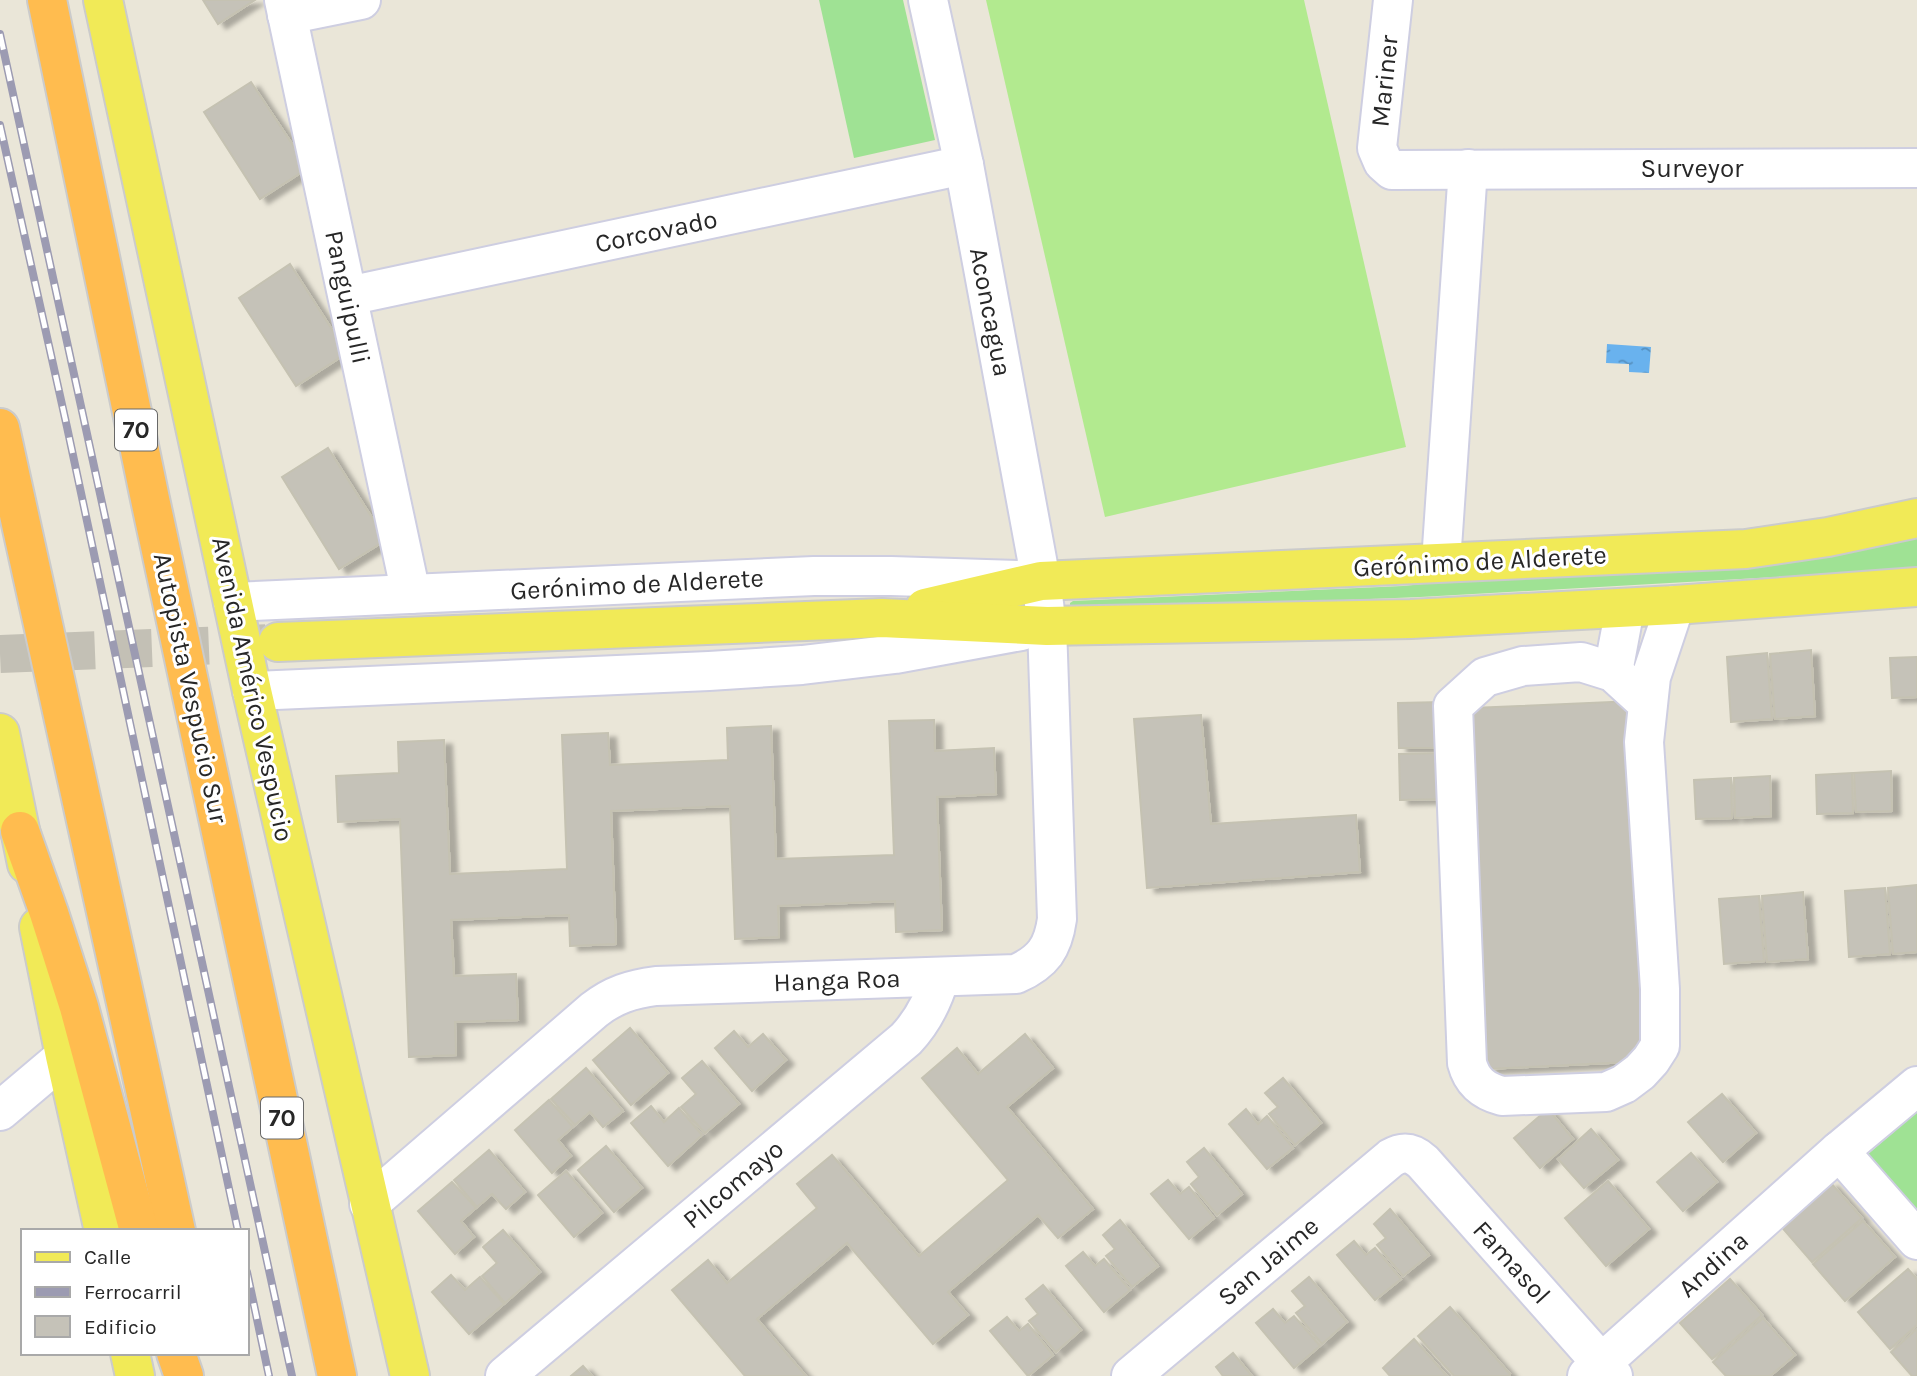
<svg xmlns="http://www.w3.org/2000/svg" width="1917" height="1376" font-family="Karla,sans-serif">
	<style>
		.grass { fill: #9fe294 }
		.pitch { fill: #b2ea8f }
		.water { fill: url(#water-ripples) }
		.building { fill: #c5c2b8; stroke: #c5c2b2; stroke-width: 2; filter: url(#shadow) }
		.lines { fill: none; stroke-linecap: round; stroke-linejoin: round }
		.major-tunnel { stroke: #c3c0b5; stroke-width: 38; stroke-dasharray: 38 19; stroke-linecap: butt }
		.minor-casing { stroke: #cecee1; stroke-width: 42 }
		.major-casing { stroke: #cbcbcb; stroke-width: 42 }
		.highway-casing { stroke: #cbcbcb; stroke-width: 42 }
		.minor { stroke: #fff; stroke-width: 38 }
		.major { stroke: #f1ea57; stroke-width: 38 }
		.highway { stroke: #ffbc4f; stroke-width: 38 }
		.rail-casing { stroke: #9c9bb2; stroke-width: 8 }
		.rail { stroke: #fff; stroke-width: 5; stroke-dasharray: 16; stroke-linecap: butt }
		.labels { text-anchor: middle; stroke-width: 6; stroke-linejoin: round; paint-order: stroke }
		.shield { fill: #fff; stroke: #686868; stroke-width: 2 }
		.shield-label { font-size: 24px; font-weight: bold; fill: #272727 }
		.street-label { font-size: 26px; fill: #272727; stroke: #fff }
	</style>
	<defs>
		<pattern id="water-ripples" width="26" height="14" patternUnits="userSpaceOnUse" patternTransform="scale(1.75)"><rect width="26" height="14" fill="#69b2ee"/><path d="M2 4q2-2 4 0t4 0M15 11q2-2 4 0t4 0" fill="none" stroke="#5691c1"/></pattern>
		<filter id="shadow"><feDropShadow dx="8" dy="4.5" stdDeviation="2" flood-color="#0004"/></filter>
	</defs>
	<rect width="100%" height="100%" fill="#eae6d8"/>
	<g class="grass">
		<polygon points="819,0 903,0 935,140 854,158"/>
		<path d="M1917 537V569L1420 597 1074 611 1070 607V603L1073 601 1403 586 1453 581C1522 578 1590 574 1659 570 1748 565 1830 560 1917 537Z"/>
		<polygon points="1917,1112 1917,1209 1909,1216 1860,1161"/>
	</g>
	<polygon class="pitch" points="986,0 1304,0 1406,447 1105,517"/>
	<polygon class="water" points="1607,344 1651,347 1649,373 1629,372 1629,364 1606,363"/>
	<g class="building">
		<polygon points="203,0 255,0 218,24"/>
		<polygon points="251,82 308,168 260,199 204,112"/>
		<polygon points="290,264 347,353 296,386 239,298"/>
		<polygon points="328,448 386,540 339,569 282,477"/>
		<polygon points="1811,650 1815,716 1775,719 1770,654"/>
		<polygon points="1767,653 1772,719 1731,722 1727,657"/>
		<polygon points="1917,657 1917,697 1892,698 1890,658"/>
		<polygon points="1634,701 1649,1061 1488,1069 1473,708"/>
		<polygon points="1443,702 1444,748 1399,748 1398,703"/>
		<polygon points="1201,715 1211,824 1356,815 1360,872 1147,888 1134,719"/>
		<polygon points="934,720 935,751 994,748 996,794 937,797 942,930 896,932 895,901 778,906 779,937 735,939 730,806 611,811 616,944 570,946 569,915 451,920 454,976 516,974 518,1020 455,1022 456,1055 409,1057 400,819 338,822 336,776 399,773 398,742 444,740 450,874 567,869 562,735 608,733 610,765 728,760 727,728 771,726 776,859 894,855 889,721"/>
		<polygon points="1444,753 1445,799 1400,800 1399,754"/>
		<polygon points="1891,771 1892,811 1856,812 1854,773"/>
		<polygon points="1852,773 1853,813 1817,814 1816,775"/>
		<polygon points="1770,776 1771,816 1735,818 1734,778"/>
		<polygon points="1731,778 1732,818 1696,819 1694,780"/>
		<polygon points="1917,885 1917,952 1893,954 1888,888"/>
		<polygon points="1885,888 1890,954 1849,957 1845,891"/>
		<polygon points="1803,892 1808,959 1767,962 1762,896"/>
		<polygon points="1759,896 1764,961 1724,964 1719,899"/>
		<polygon points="630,1028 668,1073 631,1105 593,1060"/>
		<polygon points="734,1031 748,1047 763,1034 786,1060 752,1091 715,1048"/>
		<polygon points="1025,1034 1053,1068 1007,1107 1093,1209 1058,1238 1038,1215 948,1292 968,1315 933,1344 847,1243 757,1319 806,1376 745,1376 672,1290 708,1260 727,1283 817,1208 797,1184 832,1155 919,1256 1008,1180 922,1078 957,1048 978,1074"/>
		<polygon points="702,1061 739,1104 705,1133 681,1107 696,1094 682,1078"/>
		<polygon points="586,1068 623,1111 603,1127 590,1112 575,1125 551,1099"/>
		<polygon points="1283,1078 1321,1123 1295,1145 1269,1114 1278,1107 1265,1093"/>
		<polygon points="1722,1094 1756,1133 1723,1162 1688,1122"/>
		<polygon points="549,1100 573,1127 558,1140 571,1156 552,1173 515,1130"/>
		<polygon points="651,1106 664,1122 679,1108 702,1135 668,1166 631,1123"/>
		<polygon points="1246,1109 1258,1124 1267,1116 1293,1148 1267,1169 1229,1124"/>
		<polygon points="1548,1109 1573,1139 1540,1168 1514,1138"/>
		<polygon points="1591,1129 1618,1160 1584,1188 1558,1159"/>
		<polygon points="606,1146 642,1188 614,1212 578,1170"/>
		<polygon points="1204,1148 1242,1194 1217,1215 1191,1184 1199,1177 1187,1162"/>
		<polygon points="489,1150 525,1192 506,1209 492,1194 477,1207 454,1180"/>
		<polygon points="1691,1153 1717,1182 1683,1211 1657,1182"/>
		<polygon points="566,1171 602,1213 574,1237 538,1195"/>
		<polygon points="1168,1180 1180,1194 1189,1187 1214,1218 1189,1239 1151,1194"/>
		<polygon points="1608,1181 1649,1229 1606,1266 1565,1218"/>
		<polygon points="452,1182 476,1208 461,1221 474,1237 455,1254 418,1211"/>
		<polygon points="1830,1182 1862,1218 1812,1262 1780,1225"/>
		<polygon points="1390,1209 1429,1255 1403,1276 1377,1245 1386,1238 1374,1224"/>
		<polygon points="1120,1220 1158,1266 1132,1287 1106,1256 1115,1249 1103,1235"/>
		<polygon points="1863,1221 1895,1257 1845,1301 1813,1264"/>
		<polygon points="503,1230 540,1272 505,1303 482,1276 497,1263 483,1247"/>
		<polygon points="1354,1241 1366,1255 1375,1248 1401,1279 1375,1300 1337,1255"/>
		<polygon points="1083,1252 1095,1266 1104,1259 1130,1290 1104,1312 1066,1266"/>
		<polygon points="1908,1269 1917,1279 1917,1325 1890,1349 1858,1312"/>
		<polygon points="451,1275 465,1290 480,1277 504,1304 469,1334 432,1292"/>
		<polygon points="1309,1277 1347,1322 1322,1344 1296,1313 1305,1306 1292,1291"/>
		<polygon points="1730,1279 1762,1315 1712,1359 1680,1323"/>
		<polygon points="1043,1285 1081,1330 1056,1352 1029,1321 1038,1314 1026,1299"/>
		<polygon points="1450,1307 1510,1374 1509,1376 1454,1376 1418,1336"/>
		<polygon points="1273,1309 1285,1323 1294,1316 1320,1346 1294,1368 1256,1323"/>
		<polygon points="1007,1317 1019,1331 1028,1324 1053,1355 1028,1376 990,1331"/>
		<polygon points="1763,1318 1795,1355 1770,1376 1726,1376 1713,1362"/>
		<polygon points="1917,1329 1917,1376 1912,1376 1891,1352"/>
		<polygon points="1414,1339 1447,1376 1390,1376 1383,1368"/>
		<polygon points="1233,1353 1252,1376 1223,1376 1216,1367"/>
		<polygon points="583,1366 592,1376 571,1376"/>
	</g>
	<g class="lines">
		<polyline class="major-tunnel" points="0,654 274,643"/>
		<g class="minor-casing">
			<g id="minor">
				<polyline points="284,0 411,594"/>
				<polyline points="1393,0 1377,148 1383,162 1392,170 1917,168"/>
				<polyline points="287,15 361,0"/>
				<polyline points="348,296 964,165"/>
				<polyline points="1441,562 1468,169"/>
				<polyline points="233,602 814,576 891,576 1021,580"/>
				<polyline points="1613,672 1625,608"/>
				<polyline points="252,691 709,671 802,665 895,654 1021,631"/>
				<path d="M1648 704 1613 672 1581 662 1523 666 1485 677 1453 706 1467 1063C1472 1082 1483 1091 1502 1096L1606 1092 1624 1084 1640 1072 1651 1060 1660 1046V989L1644 742 1651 677 1675 605"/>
				<polyline points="0,1111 65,1056"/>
				<polyline points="1839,1151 1917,1240"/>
				<path d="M369 1204 594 1010C613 995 632 989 656 986L1016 974C1043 962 1053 948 1057 919L1047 626 1041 581 964 165 928 0"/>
				<path d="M505 1376 906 1039C923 1021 933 1001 940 977"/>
				<path d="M1131 1376 1391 1158C1403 1151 1412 1152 1423 1162L1613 1376"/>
				<polyline points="1587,1376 1839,1151 1917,1086"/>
			</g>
		</g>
		<g class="major-casing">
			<g id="major">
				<polyline points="103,0 252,691 410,1376"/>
				<polyline points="925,608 1041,581 1746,549 1828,537 1917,518"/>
				<polyline points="278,642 882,618 1047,626 1411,619 1675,605 1917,587"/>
				<polyline points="0,733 27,864"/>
				<polyline points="39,927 65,1056 104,1231"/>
				<polyline points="130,1353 135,1376"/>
			</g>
		</g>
		<g class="highway-casing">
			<g id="highway">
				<polyline points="47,0 150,499 337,1376"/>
				<polyline points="0,428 176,1231"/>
				<polyline points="20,831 49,913 79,1007 139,1231"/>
				<polyline points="176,1353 184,1376"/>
			</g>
		</g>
		<use href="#minor" class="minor"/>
		<use href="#major" class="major"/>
		<use href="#highway" class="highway"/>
		<g class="rail-casing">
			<g id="rail">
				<polyline points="0,34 292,1376"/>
				<polyline points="0,125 67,427 238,1231"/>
				<polyline points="247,1272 269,1376"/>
			</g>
		</g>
		<use href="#rail" class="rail"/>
	</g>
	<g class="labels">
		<g class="shield">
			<rect x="115" y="409.5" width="42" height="41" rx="5"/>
			<rect x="261" y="1097.5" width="42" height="41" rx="5"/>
		</g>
		<g class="shield-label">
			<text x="136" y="438">70</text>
			<text x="282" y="1126">70</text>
		</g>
		<g class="street-label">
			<text transform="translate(1384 81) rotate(-84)" y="9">Mariner</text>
			<text x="1692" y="177">Surveyor</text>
			<text transform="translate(656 231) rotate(-12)" y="9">Corcovado</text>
			<text transform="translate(348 297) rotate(78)" y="9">Panguipulli</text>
			<text transform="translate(991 312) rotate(79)" y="9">Aconcagua</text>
			<text transform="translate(1480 561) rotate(-3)" y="9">Gerónimo de Alderete</text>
			<text transform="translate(637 584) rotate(-3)" y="9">Gerónimo de Alderete</text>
			<text transform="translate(191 688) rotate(78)" y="9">Autopista Vespucio Sur</text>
			<text transform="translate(253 689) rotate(78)" y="9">Avenida Américo Vespucio</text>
			<text transform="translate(837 980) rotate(-2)" y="9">Hanga Roa</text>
			<text transform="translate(733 1184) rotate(-40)" y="9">Pilcomayo</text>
			<text transform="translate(1268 1261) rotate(-40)" y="9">San Jaime</text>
			<text transform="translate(1512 1262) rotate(48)" y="9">Famasol</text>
			<text transform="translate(1713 1264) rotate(-42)" y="9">Andina</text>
		</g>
	</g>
	<rect x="21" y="1229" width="228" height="126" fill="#ffffff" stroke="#a9a9a9" stroke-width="2"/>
	<rect x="35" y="1252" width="35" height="10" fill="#f1ea57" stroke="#a9a9a9" stroke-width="2"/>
	<text x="84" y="1264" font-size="21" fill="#272727">Calle</text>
	<rect x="35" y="1287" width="35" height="10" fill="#9c9bb2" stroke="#a9a9a9" stroke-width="2"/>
	<text x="84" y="1299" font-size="21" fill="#272727">Ferrocarril</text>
	<rect x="35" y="1316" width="35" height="21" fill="#c5c2b8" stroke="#a9a9a9" stroke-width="2"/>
	<text x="84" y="1334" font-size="21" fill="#272727">Edificio</text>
</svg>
